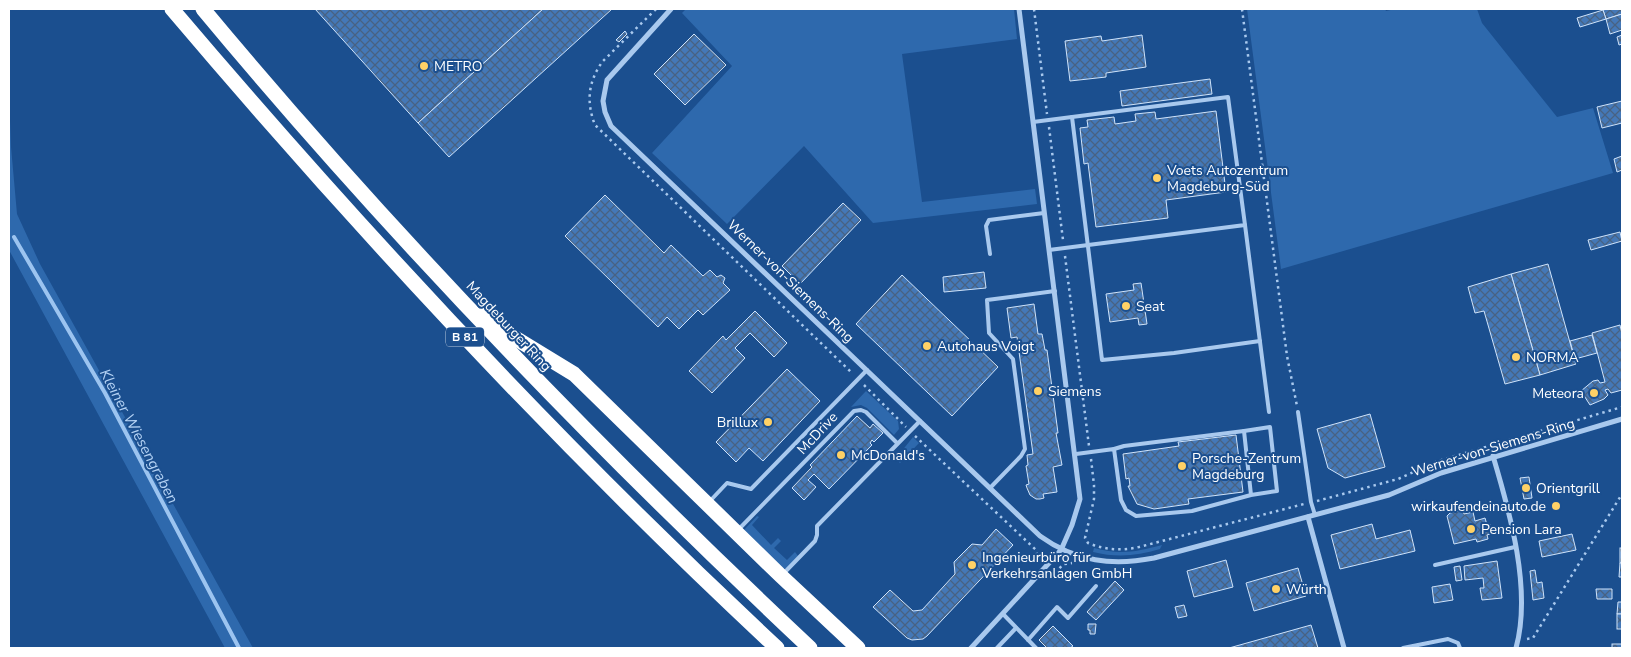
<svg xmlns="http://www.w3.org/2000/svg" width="1631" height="657" font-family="'Nunito Sans',sans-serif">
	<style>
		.green { fill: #2e69ad }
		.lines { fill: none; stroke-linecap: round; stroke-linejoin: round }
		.stream { stroke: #9cc4f0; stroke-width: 4 }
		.building { fill: url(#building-cross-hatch); stroke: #cfe3fa }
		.path { stroke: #a9c9ee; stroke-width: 2.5; stroke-dasharray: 2.5 4; stroke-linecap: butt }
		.lane { stroke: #a9c9ee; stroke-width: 4 }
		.street { stroke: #a9c9ee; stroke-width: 5 }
		.highway { stroke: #fff; stroke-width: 15 }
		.poi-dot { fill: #ffd166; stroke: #1b4f8f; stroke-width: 2 }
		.labels { text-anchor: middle; stroke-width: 4; stroke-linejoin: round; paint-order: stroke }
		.shield { fill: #1b4f8f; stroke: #bbcadd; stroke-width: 1 }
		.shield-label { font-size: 12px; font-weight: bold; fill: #fff }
		.poi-label { font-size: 14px; fill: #fff; stroke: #1b4f8f; text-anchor: start }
		.street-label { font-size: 14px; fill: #fff; stroke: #1b4f8f }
		.water-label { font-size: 15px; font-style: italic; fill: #b5d3f5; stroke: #1b4f8f }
	</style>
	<defs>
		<pattern id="building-cross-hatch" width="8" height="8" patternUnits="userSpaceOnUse" patternTransform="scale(1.25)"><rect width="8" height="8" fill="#4478b7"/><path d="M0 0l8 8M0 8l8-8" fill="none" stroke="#486282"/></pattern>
	</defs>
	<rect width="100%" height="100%" fill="#1b4f8f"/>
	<g class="green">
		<polygon points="686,9 1014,9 1017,39 902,54 922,202 1035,189 1037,204 873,223 804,146 727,224 652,153 732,66 682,13"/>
		<polygon points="1247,9 1385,9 1386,11 1395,9 1477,9 1482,23 1557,117 1593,108 1613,173 1281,269"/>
		<polygon points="9,94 11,147 17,214 40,264 253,648 225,648 9,250"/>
		<polygon points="866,391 898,421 899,429 894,435 867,408 861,405 851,407"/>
		<polygon points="913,437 919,443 900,463 892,456 901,452"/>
		<polygon points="757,516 759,517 752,525 771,545 778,538 781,541 774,548 787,560 795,552 798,556 787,568 783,569 743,531"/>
		<path d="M1162 545 1160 549C1137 556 1117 558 1093 552L1094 548C1120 555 1136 552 1162 545Z"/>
	</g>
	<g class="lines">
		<polyline class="stream" points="14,237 105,393 239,648"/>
	</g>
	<g class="building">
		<polygon points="315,9 543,9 418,123"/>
		<polygon points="543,9 612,9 449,157 418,123"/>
		<polygon points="1607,9 1622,9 1622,14 1606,19 1603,10"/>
		<polygon points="1603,10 1606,19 1580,27 1577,18"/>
		<polygon points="1622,14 1622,30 1610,34 1606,19"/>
		<polygon points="625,31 627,34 619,42 616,40"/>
		<polygon points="694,34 726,65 685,105 654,74"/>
		<polygon points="1142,35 1146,67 1106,73 1106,77 1070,81 1065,41 1101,36 1102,41"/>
		<polygon points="1622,35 1622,44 1619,45 1617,37"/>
		<polygon points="1210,79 1212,94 1122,106 1120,91"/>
		<polygon points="1622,101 1622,123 1602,128 1597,107"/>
		<polygon points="1216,111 1226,192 1166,200 1168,218 1096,227 1088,163 1084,164 1080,128 1088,127 1087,120 1114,117 1115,124 1136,121 1135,114 1155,112 1156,119"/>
		<polygon points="1622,156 1622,170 1617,172 1614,159"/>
		<polygon points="605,195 664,253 671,245 703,276 710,270 717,277 721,275 725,278 723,283 730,290 703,315 698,310 679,329 667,317 658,327 565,236"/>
		<polygon points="843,203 861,220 800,284 782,266"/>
		<polygon points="1620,232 1622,241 1591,250 1588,240"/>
		<polygon points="1548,264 1576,364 1540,375 1511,274"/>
		<polygon points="984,272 986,288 944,292 943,277"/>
		<polygon points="1511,274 1540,375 1505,384 1484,311 1475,313 1468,287"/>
		<polygon points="902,275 998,367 952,416 856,324"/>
		<polygon points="1141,283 1147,324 1139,325 1138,318 1110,322 1106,294 1134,290 1133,284"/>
		<polygon points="1034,304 1038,334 1042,334 1045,350 1047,350 1058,433 1056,433 1062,465 1053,467 1057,492 1043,494 1044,498 1040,499 1036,499 1030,495 1027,488 1026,485 1029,484 1026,466 1028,465 1027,455 1033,454 1017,337 1011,338 1007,308"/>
		<polygon points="755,311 787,343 774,357 750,333 735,348 745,358 712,393 689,371 723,336 726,340"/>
		<polygon points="1620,325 1622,334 1622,390 1611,393 1608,389 1605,390 1608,395 1604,399 1590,405 1581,391 1593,381 1598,380 1600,383 1605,382 1592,333"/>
		<polygon points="1592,335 1597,353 1575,359 1570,341"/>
		<polygon points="787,369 820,401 763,461 749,448 736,462 716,442"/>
		<polygon points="1370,414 1385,467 1345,478 1328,468 1317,429"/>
		<polygon points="857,416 870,428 873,424 883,433 874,442 872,440 870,443 872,445 829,489 814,474 808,480 816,487 804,500 792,488 812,467 810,465"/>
		<polygon points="1236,435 1243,492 1188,499 1189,504 1154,509 1137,504 1128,486 1130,486 1129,478 1126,479 1123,454 1179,446 1178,442"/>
		<polygon points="1529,477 1532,498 1524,499 1520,478"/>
		<polygon points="1463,510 1464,514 1473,512 1475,521 1485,518 1487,525 1490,524 1493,533 1487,535 1488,539 1477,542 1476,539 1454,544 1447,516 1450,513"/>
		<polygon points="1372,524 1376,539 1410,530 1415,551 1340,569 1331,535"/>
		<polygon points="996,529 1013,545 927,636 923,639 912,640 907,638 873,607 890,590 913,611 922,610 955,574 954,562 972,544 982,545"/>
		<polygon points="1572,534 1576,550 1542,557 1539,541"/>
		<rect x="1620" y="548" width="2" height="15"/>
		<polygon points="1226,560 1233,587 1194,597 1187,571"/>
		<polygon points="1497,561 1502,598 1482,600 1480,588 1484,588 1483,578 1465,580 1464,566"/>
		<polygon points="1620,563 1622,563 1622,577 1619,577"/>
		<polygon points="1460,566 1462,580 1456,581 1454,567"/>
		<polygon points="1298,568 1306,596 1254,611 1246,583"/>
		<polygon points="1535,570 1537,583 1542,582 1544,598 1533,600 1530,571"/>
		<polygon points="1115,581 1124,590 1096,620 1087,612"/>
		<polygon points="1450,584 1453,600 1434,603 1432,587"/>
		<polygon points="1596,589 1612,589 1612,599 1597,599"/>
		<polygon points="1622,597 1622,614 1617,614 1618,602 1622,602"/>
		<polygon points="1184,605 1187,616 1178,618 1175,607"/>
		<rect x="1617" y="614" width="5" height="15"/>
		<polygon points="1088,624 1096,624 1095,634 1090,634 1090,630 1088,630"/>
		<polygon points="1311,625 1318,648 1229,648"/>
		<polygon points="1053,626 1073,646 1070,648 1047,648 1039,640"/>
		<rect x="1612" y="644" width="10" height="4"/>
	</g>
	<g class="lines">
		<g class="path">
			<path d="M656 9 603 61C588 81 586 102 595 125L853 374"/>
			<polyline points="1034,9 1047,114"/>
			<polyline points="1242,9 1287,356 1297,406"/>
			<polyline points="1049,127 1063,240"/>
			<polyline points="1065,256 1089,446"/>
			<polyline points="864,385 906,427"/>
			<polyline points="915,436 1036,550 1039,563"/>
			<path d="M1091 459 1094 485V499L1085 538 1088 543C1105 550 1122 551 1139 547L1304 504"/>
			<polyline points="1317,501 1398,479 1438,461 1622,407"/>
			<polyline points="1050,573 1052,575 1064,564 1072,563"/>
			<polyline points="1527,639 1533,638 1622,494"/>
		</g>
		<g class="lane">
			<polyline points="1072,117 1102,360 1174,353 1260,341"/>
			<polyline points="1033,122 1228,97 1245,225 1049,250"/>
			<polyline points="1245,225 1269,412"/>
			<polyline points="990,254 986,226 989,220 1044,213"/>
			<polyline points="1298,412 1311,502 1315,515"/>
			<polyline points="1114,449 1124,446 1244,431"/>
			<polyline points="1076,454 1114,449 1121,500 1126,510 1136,516 1192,511 1251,495 1244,431 1270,427 1277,491 1251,495"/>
			<polyline points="990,488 1021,456 1025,449 1013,359 989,333 987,300 1055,291"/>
			<polyline points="710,501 727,483 751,489 867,370"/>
			<polyline points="739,529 854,411 861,410 866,412 897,443"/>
			<polyline points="1435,565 1515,547"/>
			<polyline points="784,573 815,541 817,535 817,526 920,421"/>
			<polyline points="1003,614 1036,648"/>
			<polyline points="1028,640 1057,607 1068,618 1096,586"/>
			<polyline points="997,648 1016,628"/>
			<polyline points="1403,648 1448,639 1458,643 1460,648"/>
		</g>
		<g class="street">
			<path d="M671 9 607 80 603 101 605 112 611 126 1040 536C1076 562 1113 566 1154 558L1389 495 1441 473 1622 419"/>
			<path d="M1493 456C1510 513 1532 590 1516 648"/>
			<polyline points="1308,517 1344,648"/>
			<polyline points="971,648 1061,550 1072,525 1080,499 1019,9"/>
		</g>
		<g class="highway">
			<path d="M172 9C362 233 562 448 777 648"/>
			<path d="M203 9C391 235 596 447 810 648"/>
			<polyline points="486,312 515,338 574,374 781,576 858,648"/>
		</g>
	</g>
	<g class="poi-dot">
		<circle cx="424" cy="66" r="5"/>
		<circle cx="1157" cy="178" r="5"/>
		<circle cx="1126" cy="306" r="5"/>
		<circle cx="927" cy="346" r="5"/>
		<circle cx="1516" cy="357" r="5"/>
		<circle cx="1038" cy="391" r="5"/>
		<circle cx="1594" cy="393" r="5"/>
		<circle cx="768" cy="422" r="5"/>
		<circle cx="841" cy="455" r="5"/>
		<circle cx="1182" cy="466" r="5"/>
		<circle cx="1526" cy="488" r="5"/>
		<circle cx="1556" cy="506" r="5"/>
		<circle cx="1471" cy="529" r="5"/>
		<circle cx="972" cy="565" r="5"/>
		<circle cx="1276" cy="589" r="5"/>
	</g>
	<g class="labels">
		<rect class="shield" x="446" y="327.5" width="38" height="19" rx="4"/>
		<g class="shield-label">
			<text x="465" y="341">B 81</text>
		</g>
		<g class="poi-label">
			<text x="434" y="71">METRO</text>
			<text x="1167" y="175">Voets Autozentrum<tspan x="1167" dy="16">Magdeburg-Süd</tspan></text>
			<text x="1136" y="311">Seat</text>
			<text x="937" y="351">Autohaus Voigt</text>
			<text x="1526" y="362">NORMA</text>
			<text x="1048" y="396">Siemens</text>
			<text x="1584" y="398" text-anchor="end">Meteora</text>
			<text x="758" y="427" text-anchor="end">Brillux</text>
			<text x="851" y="460">McDonald's</text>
			<text x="1192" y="463">Porsche-Zentrum<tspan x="1192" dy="16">Magdeburg</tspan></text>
			<text x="1536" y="493">Orientgrill</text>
			<text x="1546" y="511" text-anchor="end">wirkaufendeinauto.de</text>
			<text x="1481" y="534">Pension Lara</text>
			<text x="982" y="562">Ingenieurbüro für<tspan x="982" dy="16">Verkehrsanlagen GmbH</tspan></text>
			<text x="1286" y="594">Würth</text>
		</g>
		<g class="street-label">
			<text transform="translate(791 281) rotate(44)" y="5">Werner-von-Siemens-Ring</text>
			<text transform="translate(509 326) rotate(47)" y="5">Magdeburger Ring</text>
			<text transform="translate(817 433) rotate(-47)" y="5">McDrive</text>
			<text transform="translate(1493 447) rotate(-17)" y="5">Werner-von-Siemens-Ring</text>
		</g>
		<g class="water-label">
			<text transform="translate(139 436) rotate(62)" y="5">Kleiner Wiesengraben</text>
		</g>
	</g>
	<rect width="1631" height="657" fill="none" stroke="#ffffff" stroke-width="20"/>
</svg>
